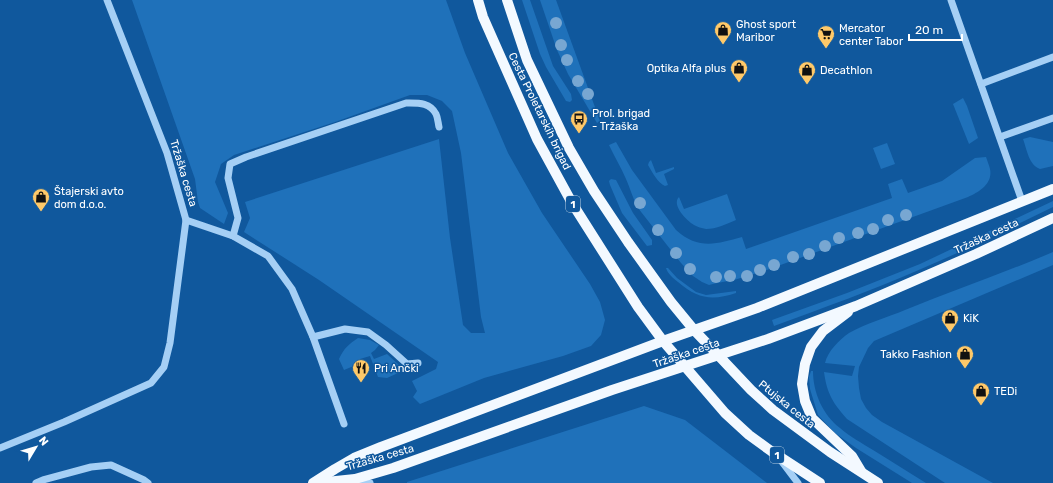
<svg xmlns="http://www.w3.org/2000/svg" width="1053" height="483" font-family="Rubik,sans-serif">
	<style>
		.green { fill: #1f71ba }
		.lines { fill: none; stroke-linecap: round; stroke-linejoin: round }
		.minor { stroke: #a5cff5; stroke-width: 7 }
		.major { stroke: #f3f9ff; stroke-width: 10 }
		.tree { fill: #78a7d2 }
		.labels { text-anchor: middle; stroke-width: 3; stroke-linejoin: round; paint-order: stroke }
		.shield { fill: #10589d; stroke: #b7cde2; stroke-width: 1 }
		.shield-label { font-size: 10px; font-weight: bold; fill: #fff }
		.poi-label { font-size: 11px; fill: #fff; stroke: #10589d; text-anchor: start }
		.street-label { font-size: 11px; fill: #fff; stroke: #10589d }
	</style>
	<rect width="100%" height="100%" fill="#10589d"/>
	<g class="green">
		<polygon points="132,0 446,0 465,53 508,153 542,213 590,284 600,302 605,320 601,335 591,346 563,356 484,378 420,404 413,397 417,391 412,381 436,369 438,362 319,280 244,232 250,218 245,202 439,139 450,238 463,325 471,333 485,333 481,317 461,153 452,111 442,101 427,95 410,95 335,122 234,155 221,164 215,182 228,213 224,224 200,208 198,202 195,179"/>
		<polygon points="522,0 530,0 553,66 571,94 572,100 570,102 566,101 546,67 540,54"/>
		<polygon points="540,0 556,0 600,121 597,123 568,74 557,50"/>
		<polygon points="963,98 967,106 978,138 969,144 953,104"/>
		<path d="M1030 137 1053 142V166L1040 169C1029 165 1027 150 1023 139Z"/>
		<path d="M616 142 632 170 676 230C698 250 717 244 742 237L746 249 892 198 888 184 902 179 908 193 942 181 975 158 986 157C987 160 989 165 990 169 993 184 979 192 968 197L764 271 734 280 717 283 709 285 702 282 693 276 681 263 638 208C633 199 630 188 626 179 621 167 614 156 609 145Z"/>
		<polygon points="887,143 895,164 881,169 873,148"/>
		<path d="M651 160 656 173 674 167V169L664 174 668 185 665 186C658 183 652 172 648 165L649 162Z"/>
		<polygon points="611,179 616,180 633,213 652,240 652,245 647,246 622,213 610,185 609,181"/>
		<path d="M727 194 736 220C727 224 716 229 706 229 702 228 697 227 694 225 687 221 671 205 679 197L684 209Z"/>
		<path d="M1053 201V207C1009 228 966 250 921 269 873 290 823 308 774 326L772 320 847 293 920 264Z"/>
		<path d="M1053 252V265L874 341 868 348 859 367 858 376 859 388 861 399 866 408 872 415 882 422 993 483H945L847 419C833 403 827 394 824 372L852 376 855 366 825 363C828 351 839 340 849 333 865 324 888 317 905 310 954 290 1004 273 1053 252Z"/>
		<path d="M666 268H668L677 278 696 292 706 295 736 291V293C712 301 698 299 678 282 673 278 668 274 666 268Z"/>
		<path d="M358 338 370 340 379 345 375 350 371 353 374 359 387 354 399 365 398 373 387 378 378 377 370 356 360 359 361 363 344 370 339 359C344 348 349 344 358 338Z"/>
		<path d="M811 371H813C813 393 823 415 840 428 850 437 862 443 873 450 891 461 908 472 926 483H912L856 448 835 433 818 415 810 389 809 377Z"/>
		<polygon points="644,406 685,420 767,483 407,483 407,482"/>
	</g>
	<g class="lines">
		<g class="minor">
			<polyline points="951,0 1022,201"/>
			<polyline points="981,84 1053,57"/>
			<polyline points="1000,137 1053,118"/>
			<polyline points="186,220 233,236 268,256 292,289 313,337 344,424"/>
			<path d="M233 236 238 218 228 178 230 164 246 157 406 103C418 103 430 102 436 114 438 118 438 123 439 127"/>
			<polyline points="313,337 345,329 368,332 386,345 407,364 418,363"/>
			<polyline points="0,448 64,422 151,383 164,367 170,343 186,220 167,153 107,0"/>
			<polyline points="779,458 798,483"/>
			<polyline points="355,479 370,483"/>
			<polyline points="36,483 43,480 91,467 111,465 144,480 148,483"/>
		</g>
		<g class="major">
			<polyline points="478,0 483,17 537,139 572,203 638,307 663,341 725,413 749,435 771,451 820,483"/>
			<polyline points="507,0 527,60 569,148 594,191 628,242 671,302 694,330 718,355 751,390 773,410 830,452 878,483"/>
			<polyline points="848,312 823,331 811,347 805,364 802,384 805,401 812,418 852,456 861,471"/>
			<polyline points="313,483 335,469 354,458 381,447 663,341 757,308 1053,189"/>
			<polyline points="317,483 355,479 393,468 612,390 768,339 856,306 976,254 1053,218"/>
		</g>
	</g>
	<g class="tree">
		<circle cx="556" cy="23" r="6"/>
		<circle cx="561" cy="45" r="6"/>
		<circle cx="567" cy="60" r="6"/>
		<circle cx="578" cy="81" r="6"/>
		<circle cx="588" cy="94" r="6"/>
		<circle cx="640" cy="203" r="6"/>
		<circle cx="906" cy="215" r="6"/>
		<circle cx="888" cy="220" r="6"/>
		<circle cx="873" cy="229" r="6"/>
		<circle cx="658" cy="230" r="6"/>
		<circle cx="858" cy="233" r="6"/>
		<circle cx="839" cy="238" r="6"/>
		<circle cx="825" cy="246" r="6"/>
		<circle cx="676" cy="253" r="6"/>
		<circle cx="809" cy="254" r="6"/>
		<circle cx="793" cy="257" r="6"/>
		<circle cx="774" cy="265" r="6"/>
		<circle cx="690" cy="269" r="6"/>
		<circle cx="760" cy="270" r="6"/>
		<circle cx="730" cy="276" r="6"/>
		<circle cx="747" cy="276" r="6"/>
		<circle cx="716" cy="277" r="6"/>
	</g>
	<defs>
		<g id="shop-pin" transform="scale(0.9)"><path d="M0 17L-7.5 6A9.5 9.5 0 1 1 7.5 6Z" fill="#ffc969" stroke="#10589d"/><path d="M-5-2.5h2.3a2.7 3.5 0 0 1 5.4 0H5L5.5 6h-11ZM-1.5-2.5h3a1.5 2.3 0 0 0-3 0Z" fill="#111"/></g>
		<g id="supermarket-pin" transform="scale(0.9)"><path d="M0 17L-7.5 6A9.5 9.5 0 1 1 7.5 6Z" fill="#ffc969" stroke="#10589d"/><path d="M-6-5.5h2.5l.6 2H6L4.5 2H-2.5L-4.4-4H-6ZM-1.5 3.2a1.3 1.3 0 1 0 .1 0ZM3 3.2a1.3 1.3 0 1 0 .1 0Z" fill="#111"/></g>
		<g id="bus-pin" transform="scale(0.9)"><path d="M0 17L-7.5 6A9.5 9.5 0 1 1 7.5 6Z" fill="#ffc969" stroke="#10589d"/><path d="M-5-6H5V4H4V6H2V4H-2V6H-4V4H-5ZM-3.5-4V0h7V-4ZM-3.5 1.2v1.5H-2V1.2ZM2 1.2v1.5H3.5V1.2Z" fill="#111"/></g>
		<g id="restaurant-pin" transform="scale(0.9)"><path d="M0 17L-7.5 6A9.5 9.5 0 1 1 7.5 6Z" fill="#ffc969" stroke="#10589d"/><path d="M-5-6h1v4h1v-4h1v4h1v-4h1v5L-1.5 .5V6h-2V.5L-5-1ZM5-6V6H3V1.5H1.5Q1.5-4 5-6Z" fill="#111"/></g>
	</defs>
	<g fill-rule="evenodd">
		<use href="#shop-pin" x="723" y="30"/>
		<use href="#supermarket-pin" x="826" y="34"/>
		<use href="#shop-pin" x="739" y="68"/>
		<use href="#shop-pin" x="807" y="70"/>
		<use href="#bus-pin" x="579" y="119"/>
		<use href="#shop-pin" x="41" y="197"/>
		<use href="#shop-pin" x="950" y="318"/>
		<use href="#shop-pin" x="965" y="354"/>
		<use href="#restaurant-pin" x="361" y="368"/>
		<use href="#shop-pin" x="981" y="391"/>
	</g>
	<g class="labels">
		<g class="shield">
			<rect x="566" y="196" width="14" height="16" rx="3"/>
			<rect x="770" y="447" width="14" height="16" rx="3"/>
		</g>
		<g class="shield-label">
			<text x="573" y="208">1</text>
			<text x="777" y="459">1</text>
		</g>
		<g class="poi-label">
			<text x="736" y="28">Ghost sport<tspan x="736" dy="13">Maribor</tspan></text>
			<text x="839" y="32">Mercator<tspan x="839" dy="13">center Tabor</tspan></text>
			<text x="726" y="72" text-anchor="end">Optika Alfa plus</text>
			<text x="820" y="74">Decathlon</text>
			<text x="592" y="117">Prol. brigad<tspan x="592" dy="13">- Tržaška</tspan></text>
			<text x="54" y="195">Štajerski avto<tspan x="54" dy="13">dom d.o.o.</tspan></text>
			<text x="963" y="322">KiK</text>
			<text x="952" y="358" text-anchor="end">Takko Fashion</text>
			<text x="374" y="372">Pri Ančki</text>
			<text x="994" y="395">TEDi</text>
		</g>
		<g class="street-label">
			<text transform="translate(540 111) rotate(64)" y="4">Cesta Proletarskih brigad</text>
			<text transform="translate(184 173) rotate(73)" y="4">Tržaška cesta</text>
			<text transform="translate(986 236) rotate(-25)" y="4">Tržaška cesta</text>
			<text transform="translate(686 353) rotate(-19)" y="4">Tržaška cesta</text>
			<text transform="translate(787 404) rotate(39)" y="4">Ptujska cesta</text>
			<text transform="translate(380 457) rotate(-16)" y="4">Tržaška cesta</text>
		</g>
	</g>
	<g transform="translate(36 447) rotate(52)" stroke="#10589d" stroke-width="3" paint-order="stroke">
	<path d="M0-3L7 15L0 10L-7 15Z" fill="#ffffff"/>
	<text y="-6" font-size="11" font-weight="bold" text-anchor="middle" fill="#ffffff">N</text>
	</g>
	<path d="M909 34v6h53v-6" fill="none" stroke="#ffffff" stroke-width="2"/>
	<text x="915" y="34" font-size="12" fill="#ffffff" stroke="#10589d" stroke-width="3" paint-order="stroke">20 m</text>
</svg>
